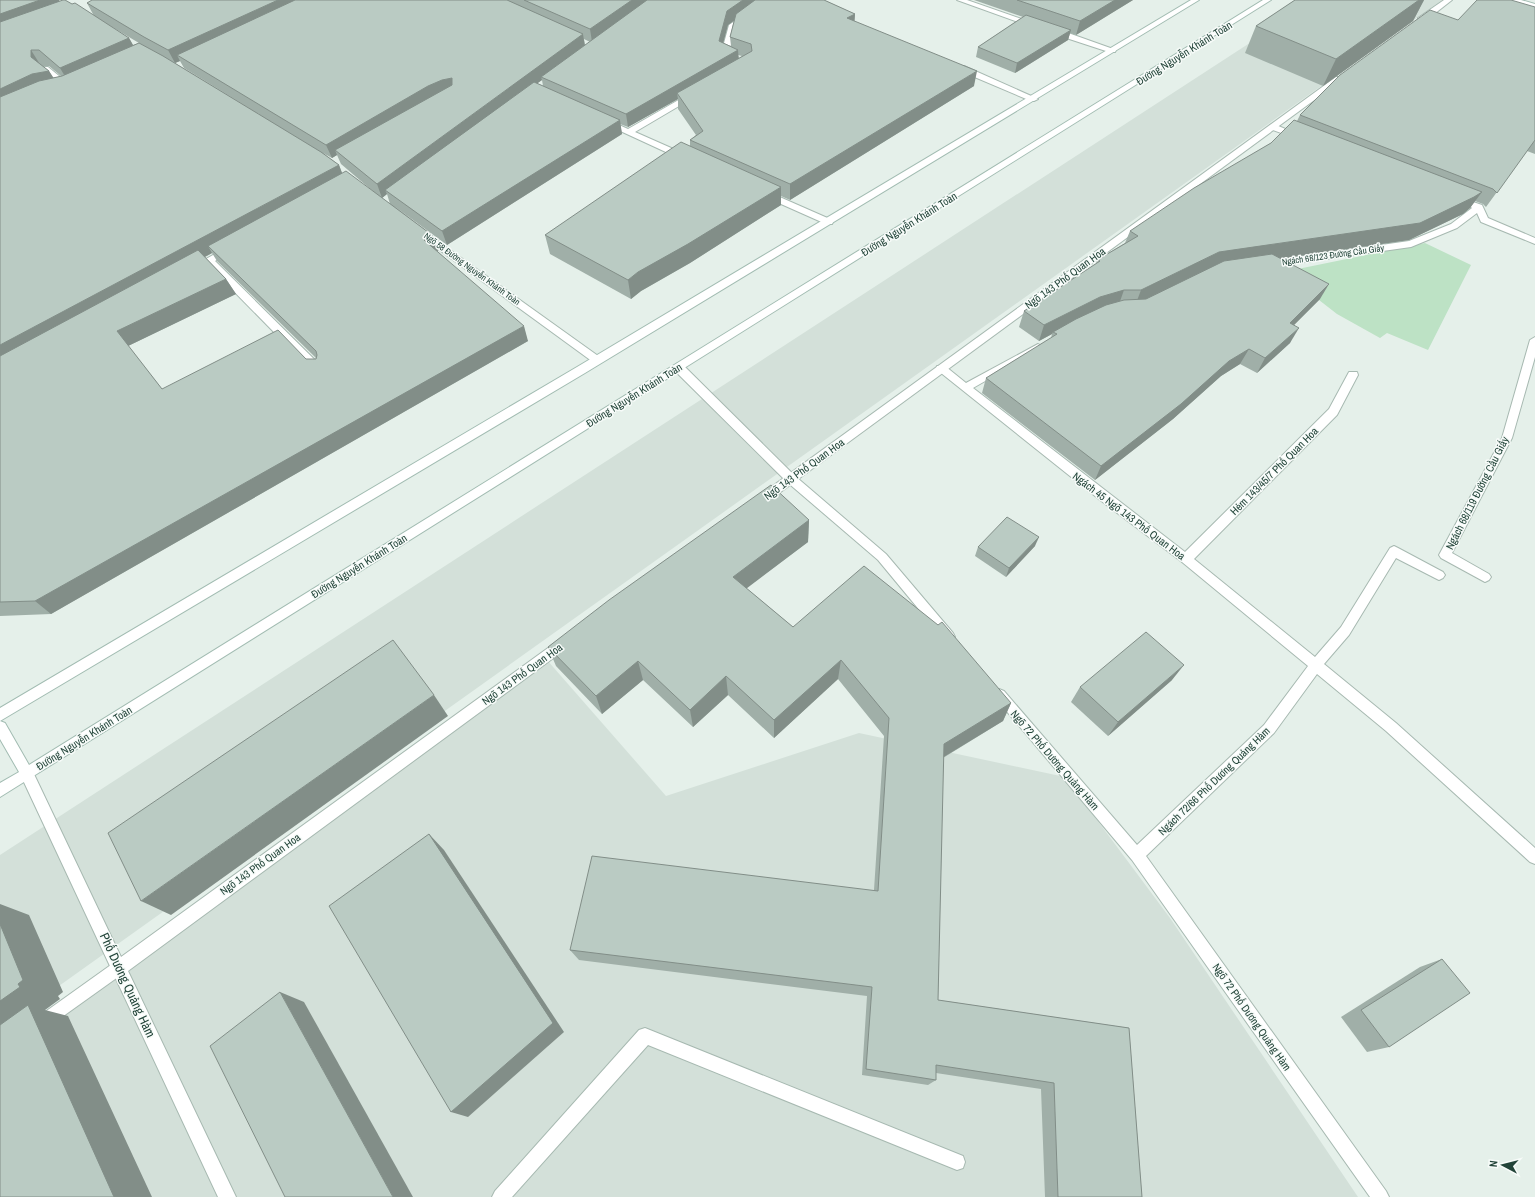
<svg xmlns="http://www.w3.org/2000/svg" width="1535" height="1197" font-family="'Archivo Narrow',sans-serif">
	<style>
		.built { fill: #d3e0d9 }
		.green { fill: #bde2c5 }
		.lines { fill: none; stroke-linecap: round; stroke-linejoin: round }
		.lane-casing { stroke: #a7b9b1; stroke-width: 2 }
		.street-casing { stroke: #a7b9b1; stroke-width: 2 }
		.secondary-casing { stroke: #a2bcb2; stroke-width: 2 }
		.lane { fill: #fff; fill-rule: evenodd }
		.street { fill: #fff; fill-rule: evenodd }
		.secondary { fill: #fff; fill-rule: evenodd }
		.wall { fill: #a0afa8; fill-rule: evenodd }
		.shaded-wall { fill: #828e88 }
		.building { fill: #bacbc3; stroke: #828e88 }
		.labels { text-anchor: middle; stroke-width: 3; stroke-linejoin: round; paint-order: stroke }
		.far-street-label { font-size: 9px; fill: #224439; stroke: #f7fbf9 }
		.street-label { font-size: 11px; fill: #224439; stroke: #f7fbf9 }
		.near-street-label { font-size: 13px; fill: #224439; stroke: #f7fbf9 }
	</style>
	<rect width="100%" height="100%" fill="#e5f0ea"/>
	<g class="built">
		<polygon points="1316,0 1442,0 0,1028 0,855"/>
		<polygon points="547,660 666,796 859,733 1065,777 1170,918 1358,1197 0,1197 0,1056"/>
	</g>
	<polygon class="green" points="1425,243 1471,265 1428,350 1387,333 1380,338 1337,314 1283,272"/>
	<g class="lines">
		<g class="lane-casing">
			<g id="lane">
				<polygon points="765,0 773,0 735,28 729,53 733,54 733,58 722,56 721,54 729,25"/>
				<polygon points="957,0 967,0 1039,25 1035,27 1032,27"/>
				<polygon points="1051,29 1057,29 1116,50 1115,52 1109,52 1051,33"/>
				<polygon points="958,66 964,66 1038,99 1034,101 1031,101 958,70"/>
				<polygon points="42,67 48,67 70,85 70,89 64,89 42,71"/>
				<polygon points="689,94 692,94 696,96 635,132 687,155 688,157 687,159 681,159 603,123 607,121 610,121 628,129"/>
				<polygon points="1270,125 1276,125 1302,136 1301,138 1295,138 1270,129"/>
				<polygon points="766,191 832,220 833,222 832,224 826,224 763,196 762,194"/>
				<polygon points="1473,202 1482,205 1488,218 1535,238 1535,244 1481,222 1477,213 1457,228 1411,247 1270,267 1265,264 1270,261 1409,241 1451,224 1472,208 1469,205"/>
				<polygon points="422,230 601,358 602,360 601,362 593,362 419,235 418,233 419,231"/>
				<polygon points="229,246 232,247 234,249 232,251 215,261 322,367 323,370 322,373 314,373 208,265 195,271 190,268"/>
				<polygon points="1535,337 1535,357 1512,438 1452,553 1489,574 1491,577 1489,580 1485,582 1441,558 1439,555 1502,438 1530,340"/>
				<polygon points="1038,344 1043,347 1041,349 973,388 1185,552 1329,409 1349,372 1357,372 1358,375 1337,415 1194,559 1315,657 1341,627 1390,548 1394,546 1398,548 1443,572 1445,575 1443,578 1439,580 1435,578 1396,558 1349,635 1324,664 1396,723 1535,848 1535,864 1530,862 1386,731 1317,674 1274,733 1146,856 1386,1191 1389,1197 1370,1197 1132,860 993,695 994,691 999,689 1004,691 1137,845 1264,725 1308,666 1182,562 1100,500 936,369 937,366 945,366 966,383"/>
				<polygon points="678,363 682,364 795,476 886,554 953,633 955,637 953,641 949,642 945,641 878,560 787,482 674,370 673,367"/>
				<polygon points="120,959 125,962 128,967 125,972 48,1027 43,1030 38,1027 35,1022 38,1017 115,962"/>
				<polygon points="645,1028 963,1156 965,1162 963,1168 957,1170 648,1045 512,1197 492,1197 495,1191 639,1030"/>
			</g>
		</g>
		<g class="street-casing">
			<g id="street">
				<polygon points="1444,0 1452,0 1424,22 1418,22 1418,18"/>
				<polygon points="1336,77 1342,77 1343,79 767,502 763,503 759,502 757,499 759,496"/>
				<polygon points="563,639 567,640 569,644 567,648 128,971 236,1197 218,1197 22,778 20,774 22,770 27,768 32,770 121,957 559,640"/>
			</g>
		</g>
		<g class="secondary-casing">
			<g id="secondary">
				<polygon points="1191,0 1199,0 585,373 0,721 0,708 577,367"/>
				<polygon points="1263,0 1271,0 0,797 0,783 19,772 0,739 0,721 5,723 29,765"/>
				<polygon points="1510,0 1521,0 1535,4 1535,8"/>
			</g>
		</g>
		<use href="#lane" class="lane"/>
		<use href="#street" class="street"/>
		<use href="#secondary" class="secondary"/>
	</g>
	<g class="wall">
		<path d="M0 0 60 1 72 4 94 16 87 3 92 0H824L855 14 854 21 974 86 790 200 781 196V205L690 263 641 291 631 299 550 254 545 235 690 146V140L696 135 678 109V99L628 127 620 124 622 134 447 245 394 206 432 235 438 251H437L528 341 51 614 0 616ZM734 20 730 37 731 46 723 43 728 25ZM107 24 139 43 133 45 129 38ZM584 39 590 42 585 45ZM738 55 742 56 739 58ZM180 61 184 68 259 114 175 63ZM43 66H49L61 76 53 78 49 71ZM542 80 543 86 537 83ZM323 153 332 158 337 155 341 164 375 193 342 173 339 165ZM387 194 390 204 382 198ZM212 253 217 261 316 358V359H306L162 389 128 346 236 294 226 279 205 257Z"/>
		<polygon points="974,0 1133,0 1076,35 1070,33 1068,40 1015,73 976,57 978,47 1023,17"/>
		<polygon points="1295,0 1424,0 1413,21 1323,86 1245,53 1256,26"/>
		<polygon points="1535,7 1535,154 1527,151 1486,207 1483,204 1475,201 1470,208 1463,214 1409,240 1280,258 1320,299 1294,325 1290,343 1257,373 1240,364 1221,376 1173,419 1095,480 982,393 986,378 1051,338 1052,334 1039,341 1019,327 1024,311 1096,264 1097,260 1125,243 1130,231 1271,143 1297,121 1300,115 1458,20"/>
		<polygon points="809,520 808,542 746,588 793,627 1011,703 1003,721 943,758 938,1000 1129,1028 1142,1197 1045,1197 1041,1089 936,1073 936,1080 928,1085 862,1075 867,996 579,960 570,950 874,890 884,736 838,679 774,738 728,695 693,727 643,680 602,714 556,666 548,647"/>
		<polygon points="1035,546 1006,577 975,556 978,547"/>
		<polygon points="1172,680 1108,736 1071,702 1080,687"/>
		<polygon points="1442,959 1389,1047 1367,1052 1341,1017 1420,967"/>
	</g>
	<g class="shaded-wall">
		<polygon points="40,0 59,0 65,10 0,33 0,14"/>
		<polygon points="278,0 312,0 177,55 180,61 175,63 168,50"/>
		<polygon points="632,0 653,0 592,42 590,29"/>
		<polygon points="743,0 763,0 728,25 720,55 719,41 727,11"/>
		<polygon points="1115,0 1133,0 1076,35 1080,21"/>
		<polygon points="1419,0 1424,0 1413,21 1323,86 1336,59"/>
		<polygon points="855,14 854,29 847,18"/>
		<polygon points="1071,30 1068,40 1015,73 1017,63"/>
		<polygon points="583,34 585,47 541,77 542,80 389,193 385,190 387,194 382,198 377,184"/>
		<polygon points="129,38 138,54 69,83 60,68"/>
		<polygon points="31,50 41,66 31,57"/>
		<polygon points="738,50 739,63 677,93 678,99 628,127 626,114"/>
		<polygon points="49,71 59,86 0,109 0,89 32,74"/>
		<polygon points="977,71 974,86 790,200 790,184"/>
		<polygon points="452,78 456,92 335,150 337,155 332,158 326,145 428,86 442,80"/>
		<polygon points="620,120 622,134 447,245 442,231"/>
		<polygon points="339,165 345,181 208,246 212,253 0,367 0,345"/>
		<polygon points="781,187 781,205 690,263 641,291 631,299 628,280 638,272"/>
		<polygon points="1482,192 1470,208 1463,214 1409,240 1211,269 1135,306 1141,290 1219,252"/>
		<polygon points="432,235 438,251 430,256 424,240"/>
		<polygon points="226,279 236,294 128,346 117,331"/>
		<polygon points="1329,284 1320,299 1281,338 1290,323"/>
		<polygon points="1124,290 1118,307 1053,332 1052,334 1039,341 1044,325 1100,297"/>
		<polygon points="524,326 528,341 51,614 35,601"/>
		<polygon points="1299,328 1290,343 1257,373 1265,358"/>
		<polygon points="1249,349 1240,364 1221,376 1173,419 1095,480 1101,466 1229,361"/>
		<polygon points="809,520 808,542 734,598 733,577"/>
		<polygon points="1039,537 1035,546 1006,577 1009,568"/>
		<polygon points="841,660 838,679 774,738 774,720"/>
		<polygon points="638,661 643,680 602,714 596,696"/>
		<polygon points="1184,665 1172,680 1108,736 1118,722"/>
		<polygon points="726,676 728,695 693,727 690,710"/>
		<polygon points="434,695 448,716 171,915 141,901"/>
		<polygon points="1011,703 1003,721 937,761 944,744"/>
		<polygon points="429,834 444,850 564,1032 468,1117 451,1112"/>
		<polygon points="0,904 29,915 63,992 58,996 60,999 45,1010 68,1016 152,1197 114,1197 0,1041"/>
		<polygon points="280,992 304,1002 413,1197 393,1197"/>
	</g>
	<g class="building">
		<polygon points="0,0 40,0 0,14"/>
		<polygon points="63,0 65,0 72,4 75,3 129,38 60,68 39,50 31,50 31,57 49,71 32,74 0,89 0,22"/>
		<polygon points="92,0 278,0 168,50 144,37 87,3"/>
		<polygon points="295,0 507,0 583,34 377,184 335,150 452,85 452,78 442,80 428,86 326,145 177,55"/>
		<polygon points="524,0 632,0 590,29"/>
		<polygon points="647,0 743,0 727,11 719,41 738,50 626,114 541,77"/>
		<polygon points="755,0 824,0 855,14 847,18 977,71 790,184 690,140 703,131 677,93 752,51 751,44 730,37 736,14"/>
		<polygon points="1017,0 1115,0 1080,21"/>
		<polygon points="1295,0 1419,0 1336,59 1256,26"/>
		<polygon points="1477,0 1511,0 1535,7 1535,140 1497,193 1493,189 1300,115 1340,75 1430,10 1458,20"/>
		<polygon points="1026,15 1071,30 1017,63 978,47"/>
		<polygon points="139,43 163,56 321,152 339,165 0,345 0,97 39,81 62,76"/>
		<polygon points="534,82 620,120 442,231 385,190"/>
		<polygon points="1294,120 1482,192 1474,197 1420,223 1219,252 1141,290 1124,290 1100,297 1044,325 1024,311 1100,261 1097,260 1138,236 1130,231 1194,188 1271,143"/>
		<polygon points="681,142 781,187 688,244 638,272 628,280 545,235"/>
		<polygon points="346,171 432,235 424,240 524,326 35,601 0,602 0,356 198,250 226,279 117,331 162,389 278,330 306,359 316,359 317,355 316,351 208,246"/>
		<polygon points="1272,254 1329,284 1290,323 1299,328 1265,358 1249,349 1229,361 1181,404 1101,466 986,378 1057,334 1053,332 1076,319 1106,305 1124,300 1146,299 1224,261"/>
		<polygon points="771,485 809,520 733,577 793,627 864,566 938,625 942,622 1011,703 944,744 938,1000 1129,1028 1142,1197 1058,1197 1054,1083 936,1065 936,1080 866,1069 872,987 570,950 592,856 878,891 889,718 841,660 774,720 726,676 690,710 638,661 596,696 548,647 609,600"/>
		<polygon points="1007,517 1039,537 1009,568 978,547"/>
		<polygon points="1146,632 1184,665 1118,722 1080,687"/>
		<polygon points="393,640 434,695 141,901 108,833"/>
		<polygon points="429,834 553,1023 451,1112 329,906"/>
		<polygon points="0,924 23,980 18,984 20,987 0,1001"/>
		<polygon points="1442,959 1470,993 1389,1047 1361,1010"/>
		<polygon points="280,992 393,1197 285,1197 210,1046"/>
		<polygon points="28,1005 114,1197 0,1197 0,1025"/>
	</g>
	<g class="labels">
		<g class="far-street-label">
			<text transform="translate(1333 255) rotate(-8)" y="3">Ngách 68/123 Đường Cầu Giấy</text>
			<text transform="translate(472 269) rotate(36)" y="3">Ngõ 58 Đường Nguyễn Khánh Toàn</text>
		</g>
		<g class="street-label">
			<text transform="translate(1184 53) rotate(-32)" y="4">Đường Nguyễn Khánh Toàn</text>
			<text transform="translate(909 224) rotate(-32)" y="4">Đường Nguyễn Khánh Toàn</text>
			<text transform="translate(1065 278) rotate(-36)" y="4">Ngõ 143 Phố Quan Hoa</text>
			<text transform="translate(634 395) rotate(-32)" y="4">Đường Nguyễn Khánh Toàn</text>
			<text transform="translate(804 469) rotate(-36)" y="4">Ngõ 143 Phố Quan Hoa</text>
			<text transform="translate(1274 471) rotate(-45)" y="4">Hẻm 143/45/7 Phố Quan Hoa</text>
			<text transform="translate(1477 493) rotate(-63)" y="4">Ngách 68/119 Đường Cầu Giấy</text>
			<text transform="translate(1129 516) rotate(37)" y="4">Ngách 45 Ngõ 143 Phố Quan Hoa</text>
			<text transform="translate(359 566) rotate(-32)" y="4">Đường Nguyễn Khánh Toàn</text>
			<text transform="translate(522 674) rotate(-36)" y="4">Ngõ 143 Phố Quan Hoa</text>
			<text transform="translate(84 738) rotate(-32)" y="4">Đường Nguyễn Khánh Toàn</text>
			<text transform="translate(1055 760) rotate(49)" y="4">Ngõ 72 Phố Dương Quảng Hàm</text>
			<text transform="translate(1214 781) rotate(-44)" y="4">Ngách 72/66 Phố Dương Quảng Hàm</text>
			<text transform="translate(260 864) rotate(-36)" y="4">Ngõ 143 Phố Quan Hoa</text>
			<text transform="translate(1252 1017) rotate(55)" y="4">Ngõ 72 Phố Dương Quảng Hàm</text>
		</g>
		<g class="near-street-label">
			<text transform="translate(128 985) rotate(65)" y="5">Phố Dương Quảng Hàm</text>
		</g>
	</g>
	<g transform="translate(1503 1165) rotate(277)" stroke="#f7fbf9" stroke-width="3" paint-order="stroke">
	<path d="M0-3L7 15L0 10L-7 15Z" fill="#224439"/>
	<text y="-6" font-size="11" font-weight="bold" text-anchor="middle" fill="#224439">N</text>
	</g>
</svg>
